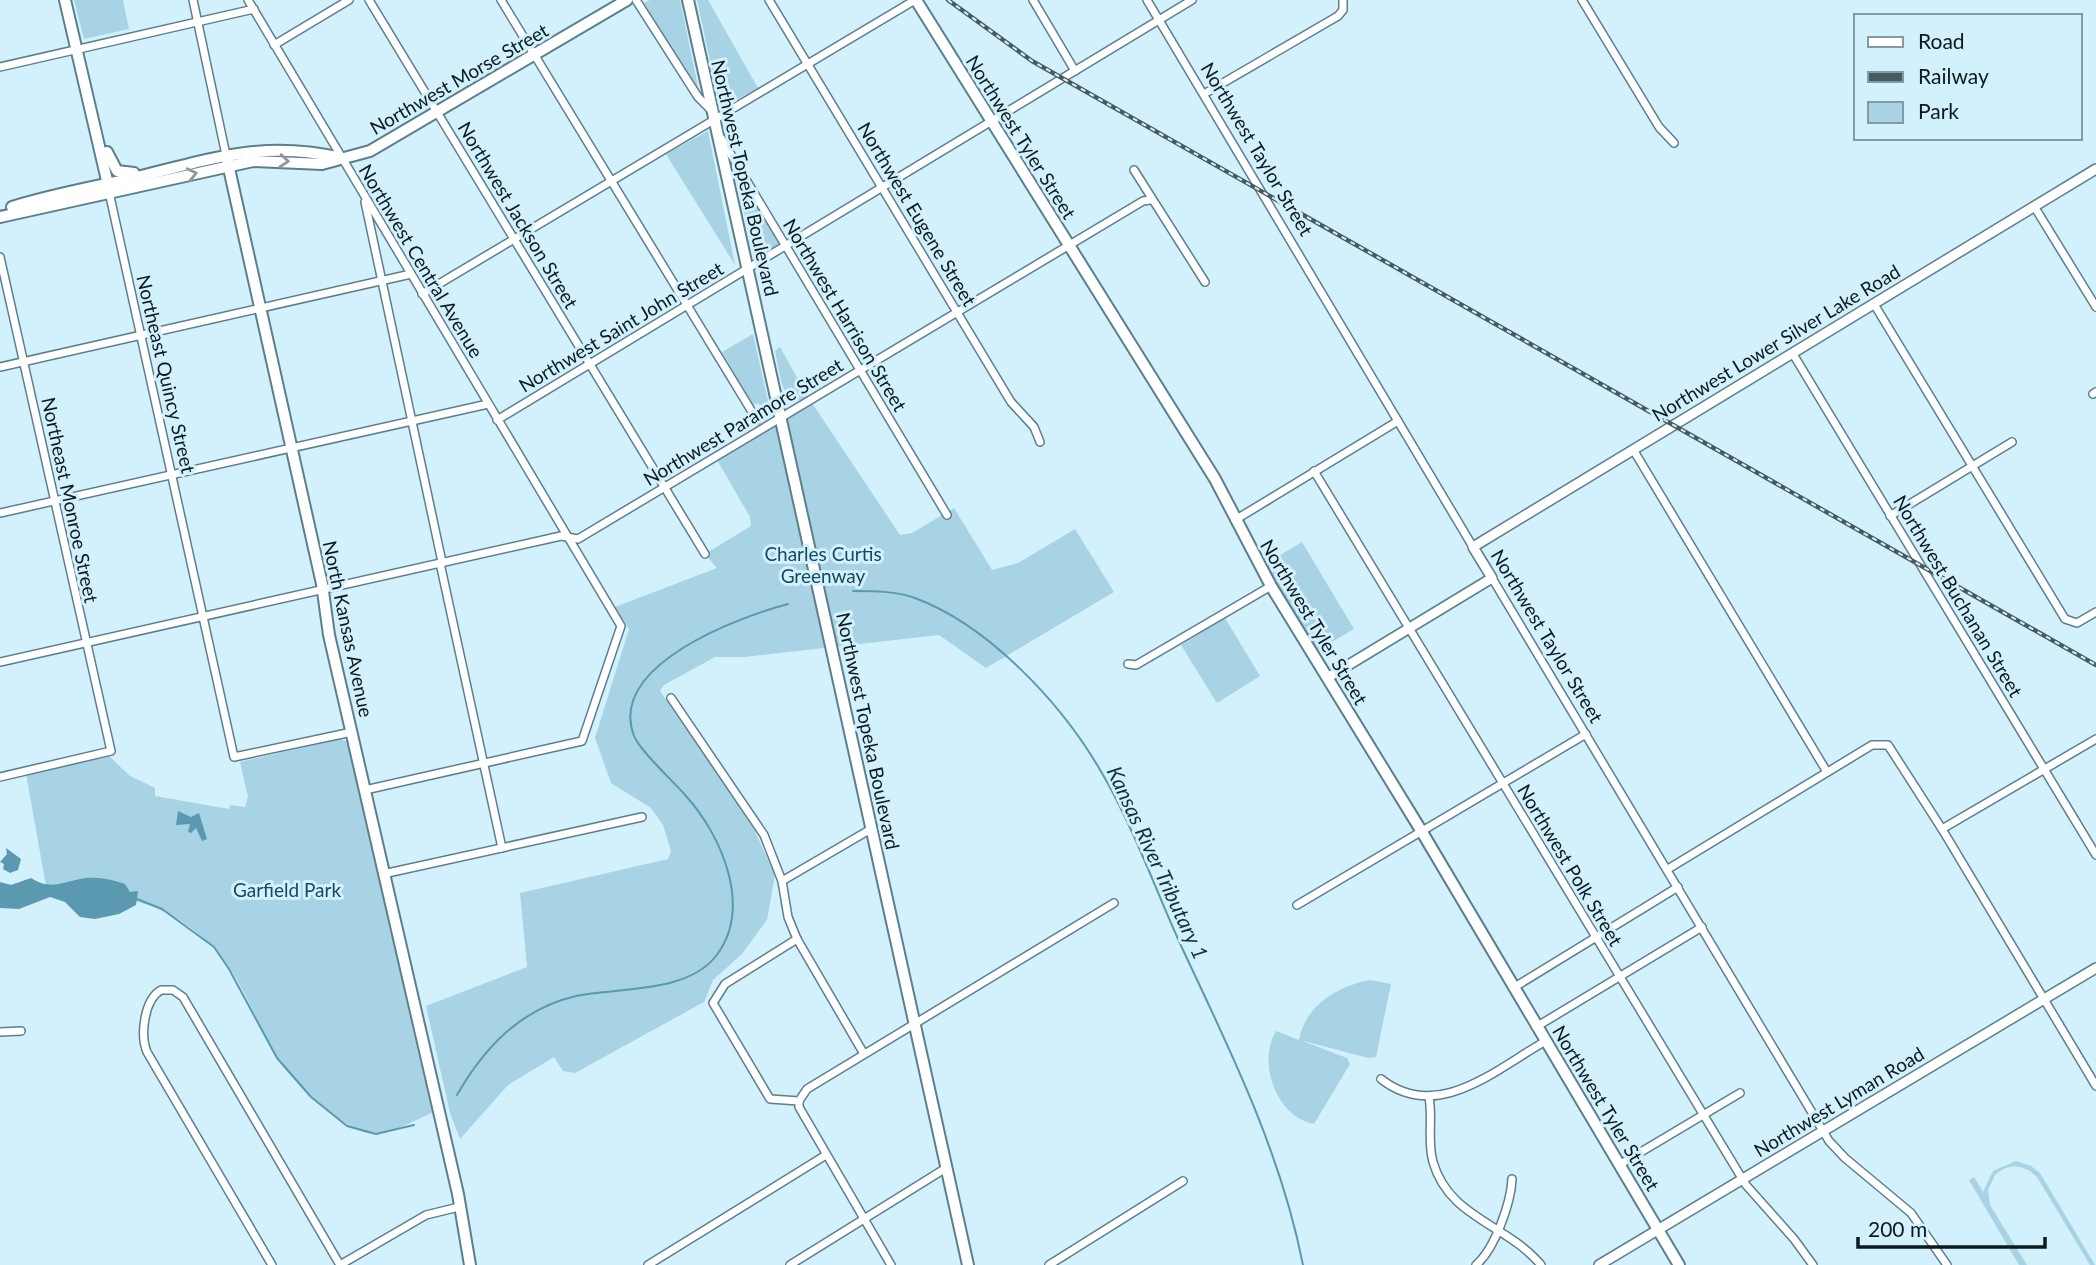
<svg xmlns="http://www.w3.org/2000/svg" width="2096" height="1265" font-family="Lato,sans-serif">
	<style>
		.green { fill: #a7d3e4 }
		.water { fill: #5a99af }
		.lines { fill: none; stroke-linecap: round; stroke-linejoin: round }
		.stream { stroke: #5a99af; stroke-width: 2 }
		.minor-casing { stroke: #5c7f8c; stroke-width: 10 }
		.tertiary-casing { stroke: #5c7f8c; stroke-width: 12 }
		.secondary-casing { stroke: #5c7f8c; stroke-width: 14 }
		.primary-casing { stroke: #5c7f8c; stroke-width: 14 }
		.minor { stroke: #fff; stroke-width: 7 }
		.tertiary { stroke: #fff; stroke-width: 9 }
		.secondary { stroke: #fff; stroke-width: 10 }
		.primary { stroke: #fff; stroke-width: 10 }
		.rail-casing { stroke: #465a60; stroke-width: 4.5 }
		.rail { stroke: #d2f1fc; stroke-width: 2; stroke-dasharray: 5; stroke-linecap: butt }
		.oneway { stroke: #91989a }
		.labels { text-anchor: middle; stroke-width: 6; stroke-linejoin: round; paint-order: stroke }
		.street-label { font-size: 19px; fill: #0b1a1f; stroke: #d2f1fc }
		.park-label { font-size: 19px; fill: #144a5b; stroke: #d2f1fc }
		.water-label { font-size: 21px; font-style: italic; fill: #11303a; stroke: #d2f1fc }
	</style>
	<rect width="100%" height="100%" fill="#d2f1fc"/>
	<g class="green">
		<polygon points="74,0 123,0 129,29 84,39"/>
		<polygon points="650,0 680,0 700,96 644,3"/>
		<polygon points="697,0 708,0 758,88 726,105 718,98"/>
		<polygon points="708,131 735,265 666,154"/>
		<polygon points="742,180 779,242 778,246 760,256 753,253 737,181"/>
		<polygon points="753,334 770,410 767,419 756,427 753,422 760,417 758,412 762,409 758,403 753,405 722,352"/>
		<path d="M780 347 808 397C781 413 779 367 775 351Z"/>
		<polygon points="810,400 900,535 912,533 954,508 992,570 1018,563 1075,529 1114,592 986,668 939,635 744,657 715,657 664,685 660,691 747,814 775,875 767,920 742,954 713,980 704,1002 575,1073 563,1071 554,1057 508,1085 460,1139 450,1113 426,1006 527,967 520,893 668,859 671,851 663,825 651,808 611,783 595,738 629,629 615,607 717,568 705,554 751,526 750,517 716,458"/>
		<polygon points="1302,542 1354,629 1315,652 1262,566"/>
		<polygon points="1225,618 1260,676 1217,703 1181,645"/>
		<path d="M341 739 348 742 432 1113C415 1120 394 1132 377 1134 362 1135 345 1124 334 1115 313 1098 289 1078 275 1054 256 1021 238 970 211 945 158 896 122 897 55 891L46 886 26 774 109 756 130 776 155 788V796L229 809 230 805 245 807 248 797 240 762Z"/>
		<path d="M1370 980 1391 984 1376 1057 1368 1058 1300 1040 1347 1058 1350 1064 1314 1124C1276 1117 1257 1062 1276 1031L1299 1040C1305 1006 1337 986 1370 980Z"/>
		<path d="M2016 1161 2031 1166 2040 1173 2095 1265H2090L2037 1177C2024 1164 2008 1163 1995 1175L1988 1190 1990 1205 2027 1265H2019L1969 1180 1974 1177 1983 1192 1993 1171Z"/>
	</g>
	<g class="water">
		<polygon points="178,811 191,817 199,813 207,839 202,841 196,828 191,833 188,832 190,824 176,825"/>
		<polygon points="6,848 21,859 18,870 10,873 3,869 4,864 0,862 7,854"/>
		<path d="M31 878C50 890 60 883 80 879 93 876 112 879 125 884L130 892 138 891 136 905 119 914 95 919 80 917 65 902 50 897 19 909 0 908V882L11 885Z"/>
	</g>
	<g class="lines">
		<g class="stream">
			<path d="M853 591C873 591 896 591 915 598 988 625 1060 702 1099 768 1133 825 1155 889 1183 950 1231 1052 1281 1153 1303 1265"/>
			<polyline points="137,899 162,909 214,947 229,969 277,1058 311,1097 347,1126 376,1134 414,1125"/>
			<path d="M457 1095C484 1048 520 1009 576 996 618 987 686 994 716 956 753 908 722 836 686 796 674 782 640 751 634 736 607 665 739 617 788 604"/>
		</g>
		<g class="minor-casing">
			<g id="minor">
				<polyline points="193,0 226,155"/>
				<polyline points="248,0 621,626 582,741 365,790"/>
				<polyline points="369,0 705,554"/>
				<polyline points="501,0 757,420"/>
				<polyline points="636,0 698,97 712,111"/>
				<polyline points="769,0 1011,402 1034,427 1040,442"/>
				<polyline points="1033,0 1075,71"/>
				<polyline points="1147,0 1473,547"/>
				<polyline points="1582,0 1659,127 1674,143"/>
				<polyline points="274,45 349,0"/>
				<polyline points="0,67 254,9"/>
				<polyline points="1204,94 1338,16 1343,10 1343,0"/>
				<polyline points="721,138 947,515"/>
				<polyline points="1134,170 1205,282"/>
				<polyline points="109,192 234,757 352,732"/>
				<polyline points="365,202 442,562"/>
				<polyline points="2034,206 2096,307"/>
				<polyline points="0,257 111,751 0,777"/>
				<polyline points="422,294 915,0"/>
				<polyline points="1874,304 2065,619 2077,623 2096,612"/>
				<polyline points="1793,354 2096,855"/>
				<polyline points="0,367 411,274"/>
				<polyline points="2093,394 2096,392"/>
				<polyline points="497,420 1192,0"/>
				<polyline points="1634,451 1827,772"/>
				<polyline points="1314,471 1746,1185 1794,1239 1813,1265"/>
				<polyline points="0,513 488,404"/>
				<polyline points="1890,516 2012,442"/>
				<polyline points="1235,520 1398,421"/>
				<polyline points="440,563 502,848"/>
				<polyline points="1492,578 1829,1141 1845,1158 1911,1213 1947,1265"/>
				<polyline points="0,662 561,536 578,539 1143,201 1150,200"/>
				<polyline points="1128,664 1136,665 1271,586"/>
				<polyline points="671,698 764,835 782,881 788,917 797,939 864,1054"/>
				<polyline points="1942,829 2096,739"/>
				<polyline points="1668,869 1872,745 1888,745 1942,829 2096,1086"/>
				<polyline points="383,874 642,817"/>
				<polyline points="782,881 871,829"/>
				<polyline points="1297,905 1586,734"/>
				<polyline points="797,939 725,984 713,1003 770,1099 799,1101"/>
				<polyline points="1513,988 1678,887"/>
				<polyline points="1536,1027 1702,927"/>
				<polyline points="0,1032 21,1031"/>
				<path d="M1381 1079C1437 1123 1495 1070 1544 1042"/>
				<path d="M1429 1097C1433 1119 1427 1141 1433 1162 1449 1218 1507 1224 1541 1265"/>
				<polyline points="799,1101 807,1089 1114,903"/>
				<polyline points="799,1101 799,1107 891,1265"/>
				<polyline points="1619,1165 1740,1093"/>
				<path d="M272 1265 147 1052C140 1035 144 1000 161 990H173L183 997 340 1265"/>
				<polyline points="340,1265 426,1215 459,1207"/>
				<polyline points="648,1265 826,1155"/>
				<polyline points="790,1265 946,1168"/>
				<polyline points="1049,1265 1183,1181"/>
				<path d="M1476 1265C1495 1249 1511 1202 1512 1179"/>
			</g>
		</g>
		<g class="tertiary-casing">
			<g id="tertiary">
				<polyline points="1327,678 1492,578 1473,547 2096,169"/>
				<polyline points="1599,1265 2096,968"/>
			</g>
		</g>
		<g class="secondary-casing">
			<g id="secondary">
				<polyline points="65,0 109,189"/>
				<polyline points="916,0 1215,479 1271,586 1422,832 1679,1265"/>
				<polyline points="107,152 117,171 134,173"/>
				<polyline points="226,155 322,584 329,635 458,1194 470,1265"/>
				<path d="M12 207C53 194 95 187 137 177 212 159 262 140 341 158"/>
				<polyline points="0,217 253,161 322,164 370,151 627,0"/>
			</g>
		</g>
		<g class="primary-casing">
			<polyline id="primary" points="688,0 968,1265"/>
		</g>
		<use href="#minor" class="minor"/>
		<use href="#tertiary" class="tertiary"/>
		<use href="#secondary" class="secondary"/>
		<use href="#primary" class="primary"/>
		<g class="rail-casing">
			<polyline id="rail" points="948,0 1032,61 2096,665"/>
		</g>
		<use href="#rail" class="rail"/>
	</g>
	<defs><path id="oneway-chevron" d="M-2-3.5L2.5 0L-2 3.5" fill="none" stroke-width="1.6" stroke-linecap="round" stroke-linejoin="round" transform="scale(1.75)"/></defs>
	<g class="oneway">
		<use href="#oneway-chevron" transform="translate(284 161) rotate(5)"/>
		<use href="#oneway-chevron" transform="translate(192 174) rotate(-13)"/>
	</g>
	<g class="labels">
		<g class="street-label">
			<text transform="translate(459 79) rotate(-30)" y="7">Northwest Morse Street</text>
			<text transform="translate(1021 137) rotate(58)" y="7">Northwest Tyler Street</text>
			<text transform="translate(1257 149) rotate(59)" y="7">Northwest Taylor Street</text>
			<text transform="translate(745 178) rotate(77)" y="7">Northwest Topeka Boulevard</text>
			<text transform="translate(917 214) rotate(59)" y="7">Northwest Eugene Street</text>
			<text transform="translate(518 215) rotate(59)" y="7">Northwest Jackson Street</text>
			<text transform="translate(421 261) rotate(59)" y="7">Northwest Central Avenue</text>
			<text transform="translate(845 315) rotate(59)" y="7">Northwest Harrison Street</text>
			<text transform="translate(621 327) rotate(-31)" y="7">Northwest Saint John Street</text>
			<text transform="translate(1776 343) rotate(-31)" y="7">Northwest Lower Silver Lake Road</text>
			<text transform="translate(166 374) rotate(77)" y="7">Northeast Quincy Street</text>
			<text transform="translate(743 422) rotate(-31)" y="7">Northwest Paramore Street</text>
			<text transform="translate(70 500) rotate(78)" y="7">Northeast Monroe Street</text>
			<text transform="translate(1958 596) rotate(59)" y="7">Northwest Buchanan Street</text>
			<text transform="translate(1314 622) rotate(59)" y="7">Northwest Tyler Street</text>
			<text transform="translate(348 629) rotate(78)" y="7">North Kansas Avenue</text>
			<text transform="translate(1547 636) rotate(59)" y="7">Northwest Taylor Street</text>
			<text transform="translate(868 731) rotate(78)" y="7">Northwest Topeka Boulevard</text>
			<text transform="translate(1570 865) rotate(59)" y="7">Northwest Polk Street</text>
			<text transform="translate(1839 1102) rotate(-31)" y="7">Northwest Lyman Road</text>
			<text transform="translate(1606 1108) rotate(59)" y="7">Northwest Tyler Street</text>
		</g>
		<g class="park-label">
			<text x="823" y="561">Charles Curtis<tspan x="823" dy="22">Greenway</tspan></text>
			<text x="287" y="897">Garfield Park</text>
		</g>
		<g class="water-label">
			<text transform="translate(1157 863) rotate(65)" y="7">Kansas River Tributary 1</text>
		</g>
	</g>
	<rect x="1854" y="14" width="228" height="126" fill="#d2f1fc" stroke="#829ba4" stroke-width="2"/>
	<rect x="1868" y="37" width="35" height="10" fill="#ffffff" stroke="#829ba4" stroke-width="2"/>
	<text x="1918" y="49" font-size="21" fill="#0b1a1f">Road</text>
	<rect x="1868" y="72" width="35" height="10" fill="#465a60" stroke="#829ba4" stroke-width="2"/>
	<text x="1918" y="84" font-size="21" fill="#0b1a1f">Railway</text>
	<rect x="1868" y="102" width="35" height="21" fill="#a7d3e4" stroke="#829ba4" stroke-width="2"/>
	<text x="1918" y="119" font-size="21" fill="#0b1a1f">Park</text>
	<path d="M1858 1237v10h187v-10" fill="none" stroke="#0b1a1f" stroke-width="3.5"/>
	<text x="1868" y="1237" font-size="21" fill="#0b1a1f" stroke="#d2f1fc" stroke-width="5" paint-order="stroke">200 m</text>
</svg>
